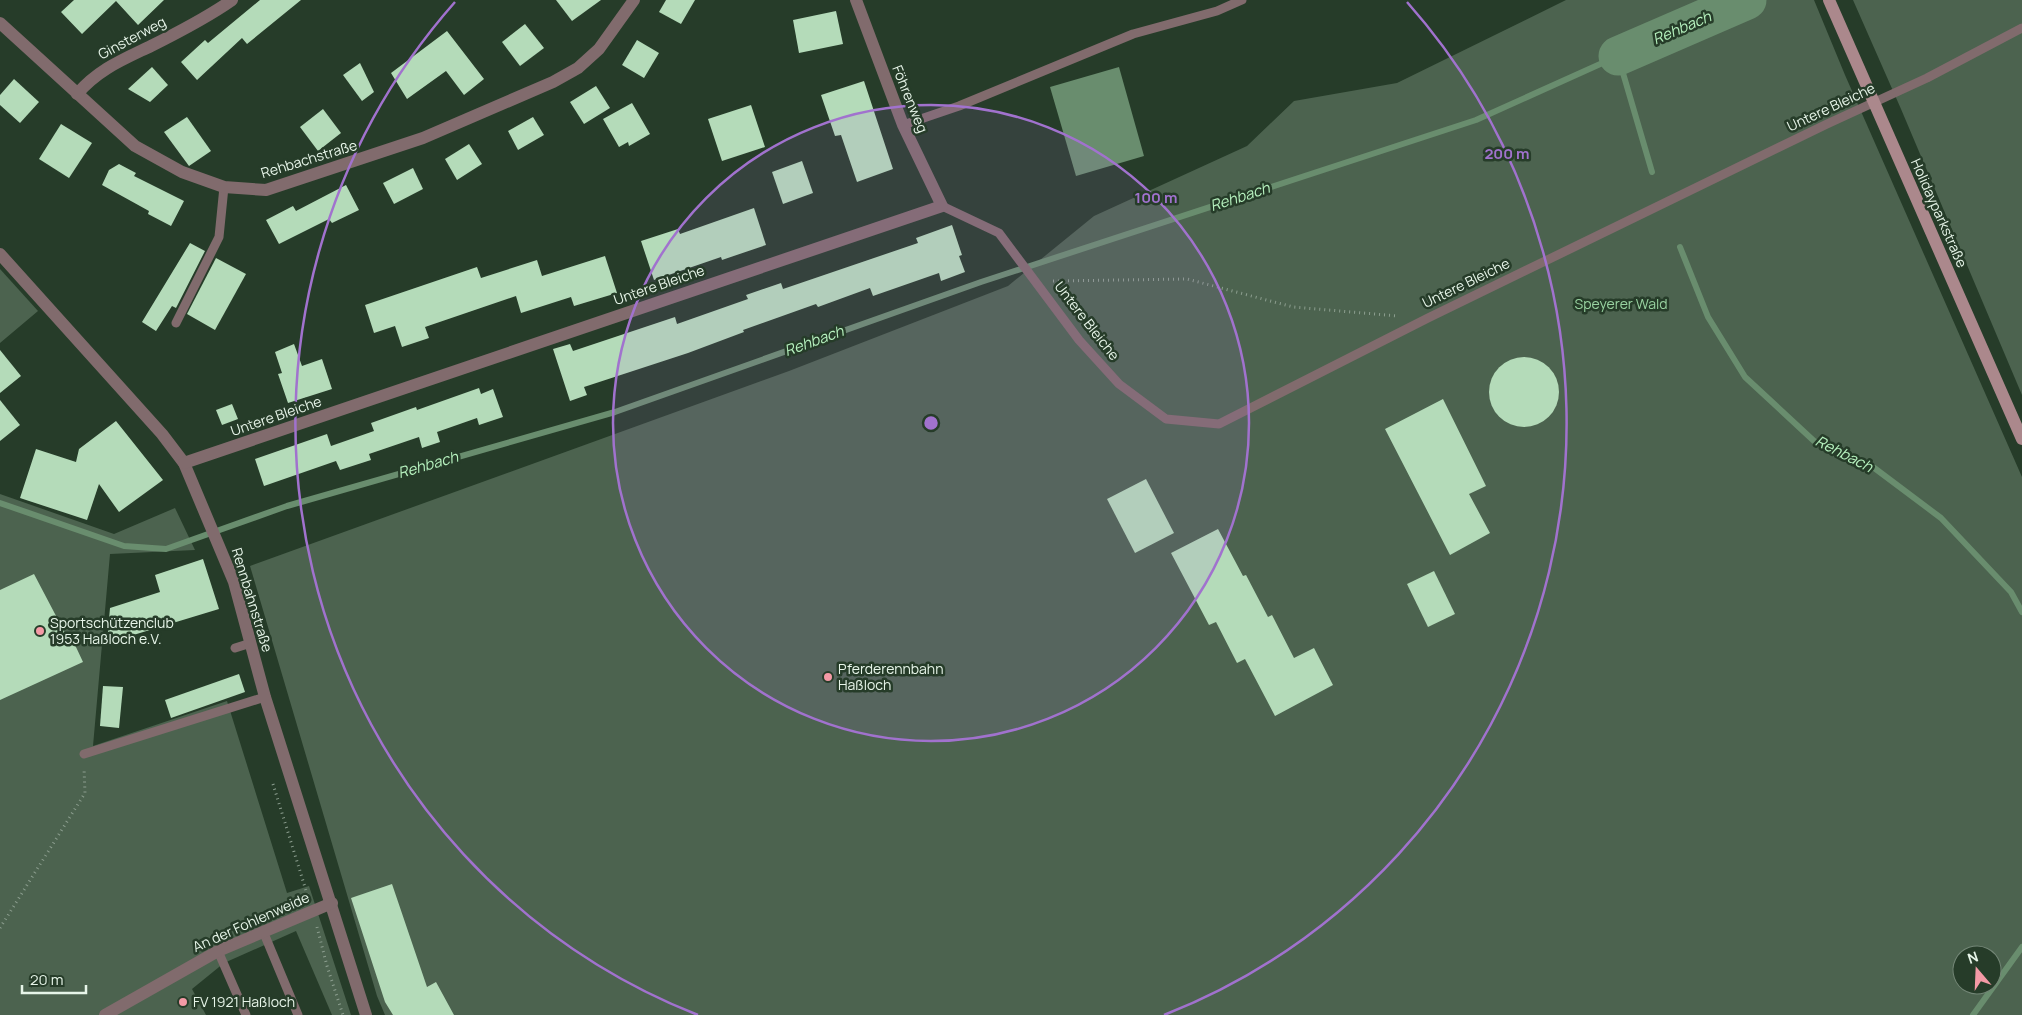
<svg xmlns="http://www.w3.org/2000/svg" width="2022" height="1015" font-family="Manrope,sans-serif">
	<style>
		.green { fill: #4c634f; fill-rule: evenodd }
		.water { fill: #698d6e }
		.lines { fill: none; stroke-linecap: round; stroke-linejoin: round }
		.stream { stroke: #698d6e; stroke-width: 6 }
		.river { stroke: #698d6e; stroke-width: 39 }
		.building { fill: #b4dbb9 }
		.path { stroke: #8c9e8f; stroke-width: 3; stroke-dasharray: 1 4; stroke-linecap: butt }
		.service { stroke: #816b6d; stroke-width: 9 }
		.minor { stroke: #816b6d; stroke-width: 12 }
		.secondary { stroke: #ab888c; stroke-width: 12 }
		.ring { fill: none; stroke: #a172ce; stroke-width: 2.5 }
		.poi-dot { fill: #f49aa6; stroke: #263c29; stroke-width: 2 }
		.labels { text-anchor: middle; stroke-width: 5; stroke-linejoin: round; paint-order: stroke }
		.street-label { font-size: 14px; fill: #e7f5e9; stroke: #263c29 }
		.park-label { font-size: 14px; fill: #98d2a0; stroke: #263c29 }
		.poi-label { font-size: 14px; fill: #e7f5e9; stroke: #263c29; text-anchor: start }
		.water-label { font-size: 15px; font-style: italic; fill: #b7f2bf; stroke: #263c29 }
		.centre { fill: #a172ce; stroke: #263c29; stroke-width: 2.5 }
		.ring-label { font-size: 15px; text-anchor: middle; font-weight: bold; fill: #a172ce; stroke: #263c29; stroke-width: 5; stroke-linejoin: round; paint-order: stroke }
	</style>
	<rect width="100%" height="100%" fill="#263c29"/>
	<g class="green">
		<path d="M1566 0H1814L1845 75 2022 477V1015H385L377 996 250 566 789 371 1008 286 1094 216 1247 146 1294 101 1397 83ZM1962 955H1992V985H1962Z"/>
		<polygon points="1853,0 2022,0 2022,395 1901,109"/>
		<polygon points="0,269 38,311 0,343"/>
		<polygon points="0,494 114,534 175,508 195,550 110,554 93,746 227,701 287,893 309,886 351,1015 332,1015 296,931 224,963 192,989 206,1015 0,1015"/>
	</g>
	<polygon class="water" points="1119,67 1144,156 1076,176 1050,87"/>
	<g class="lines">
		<g class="stream">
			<polyline points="1680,247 1708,317 1745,377 1814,441 1873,467 1941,518 2011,592 2022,612"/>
			<polyline points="0,503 124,546 166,549 287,506 615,412 981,282 1476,120 1618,56 1652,172"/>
			<polyline points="1973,1015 2022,947"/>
		</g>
		<polyline class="river" points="1618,56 1747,0"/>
	</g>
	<g class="building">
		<polygon points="74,0 164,0 138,25 116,1 82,34 61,12"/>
		<polygon points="260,0 301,0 247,44 242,38 197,80 181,62 205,40 208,43"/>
		<polygon points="556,0 601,0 572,21"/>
		<polygon points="666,0 695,0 681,24 659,12"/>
		<polygon points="836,11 843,44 799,53 793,20"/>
		<polygon points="525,24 544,48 520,66 502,42"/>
		<polygon points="447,31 484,79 464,95 446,71 407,99 391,73"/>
		<polygon points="637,40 659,53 644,78 622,65"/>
		<polygon points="360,63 374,92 362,101 343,75"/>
		<polygon points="152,67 168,85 150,102 128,89"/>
		<polygon points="14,79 39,102 20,123 0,105 0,95"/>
		<polygon points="864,81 893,169 857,182 841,135 835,136 821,95"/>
		<polygon points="596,86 610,108 584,124 570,102"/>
		<polygon points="632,103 650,134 629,146 628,142 619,147 603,119"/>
		<polygon points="751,105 765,147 722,161 708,119"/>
		<polygon points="323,109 341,133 318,151 300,127"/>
		<polygon points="187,117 211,151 189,166 164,132"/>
		<polygon points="533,117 544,135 518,150 508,131"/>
		<polygon points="61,124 92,143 69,178 39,159"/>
		<polygon points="469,144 482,164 457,180 445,159"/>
		<polygon points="802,161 813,193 783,204 772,172"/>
		<polygon points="119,164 136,173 134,176 184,201 171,226 148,214 149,211 102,185 109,170"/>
		<polygon points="413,168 423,189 394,204 383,183"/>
		<polygon points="346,185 359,210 332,223 329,219 279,244 266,220 293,206 296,211"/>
		<polygon points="754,208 766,245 722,260 721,257 654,280 641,241 678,229 680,234"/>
		<polygon points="952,225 962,255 959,256 965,272 941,281 939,273 873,296 870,288 818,307 816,304 743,330 744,332 688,353 584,387 587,395 570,401 553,349 570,344 573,351 675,317 677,324 748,299 746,295 781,283 783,289 918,243 916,238"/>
		<polygon points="190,243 205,251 176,308 172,306 156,331 142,322"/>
		<polygon points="605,256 617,293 574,306 571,297 521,313 516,296 425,327 429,338 402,347 395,326 374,333 365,305 477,267 481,278 537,260 542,276"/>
		<polygon points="216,258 246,274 215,330 187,314"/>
		<polygon points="294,344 302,366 322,359 332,389 288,403 278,374 282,373 275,352"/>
		<polygon points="0,350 21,376 0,393"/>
		<circle cx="1524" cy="392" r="35"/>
		<polygon points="479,388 481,394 493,389 503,417 479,425 477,418 437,432 440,442 422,448 419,437 369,454 371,460 340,470 336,461 264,486 255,459 327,434 331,446 374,431 371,423 416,407 417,410"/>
		<polygon points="1443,399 1486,486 1469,494 1490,533 1450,555 1385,429"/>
		<polygon points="0,400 20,425 0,441"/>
		<polygon points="232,404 238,419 222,425 216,410"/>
		<polygon points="116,421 163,480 119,512 99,484 87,520 20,498 36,449 76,462 79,449"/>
		<polygon points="1146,479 1174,533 1135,553 1107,499"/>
		<polygon points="1218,529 1243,576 1246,575 1268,617 1272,615 1294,658 1314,648 1333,685 1275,716 1245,659 1237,663 1216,622 1209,625 1171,553"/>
		<polygon points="203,559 219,609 107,643 110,608 160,592 155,575"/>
		<polygon points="1434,571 1455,614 1428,627 1407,584"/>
		<polygon points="34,574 65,633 69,632 83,662 0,700 0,590"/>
		<polygon points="239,674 245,692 171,718 165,700"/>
		<polygon points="103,686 123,687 119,728 100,726"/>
		<polygon points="392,884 427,987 436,982 454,1015 393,1015 385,1002 351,898"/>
	</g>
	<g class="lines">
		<g class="path">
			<polyline points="1053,281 1187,279 1293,307 1398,316"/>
			<polyline points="273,784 308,897"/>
			<polyline points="317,927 327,966 343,1015"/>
			<polyline points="0,928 85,793 84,768"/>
		</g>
		<g class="service">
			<polyline points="903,125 959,106 1133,34 1217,11 1242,0"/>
			<polyline points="942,206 999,233 1079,340 1119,384 1166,419 1219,424 1428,318 1827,124 1927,78 2022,28"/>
			<polyline points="176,323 219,237 224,187"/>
			<polyline points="235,648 251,643"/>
			<polyline points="84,754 265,697"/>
			<polyline points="263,931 298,1015"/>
			<polyline points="218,951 246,1015"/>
		</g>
		<g class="minor">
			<polyline points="0,23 135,146 182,172 224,187 266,190 423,138 553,82 578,68 599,49 634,0"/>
			<path d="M77 94C99 69 122 60 151 46 177 33 208 17 232 0"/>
			<polyline points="0,254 162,434 184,463 234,582 265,697 366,1015"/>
			<polyline points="184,463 942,206 903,125 856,0"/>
			<polyline points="105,1015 218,951 332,903"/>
		</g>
		<polyline class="secondary" points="1829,0 2022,439"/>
	</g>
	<circle cx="931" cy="423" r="318" fill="#a172ce" fill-opacity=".12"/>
	<g class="ring">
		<circle cx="931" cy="423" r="318"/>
		<path d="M698 1015A636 636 0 0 1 455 2M1407 2A636 636 0 0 1 1164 1015"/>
	</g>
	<g class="poi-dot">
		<circle cx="40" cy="631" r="5"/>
		<circle cx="828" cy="677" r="5"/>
		<circle cx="183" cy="1002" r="5"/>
	</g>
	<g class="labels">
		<g class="street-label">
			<text transform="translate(132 38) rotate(-28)" y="5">Ginsterweg</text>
			<text transform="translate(910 99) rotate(68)" y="5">Föhrenweg</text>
			<text transform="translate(1831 107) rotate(-25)" y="5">Untere Bleiche</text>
			<text transform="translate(309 159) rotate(-17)" y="5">Rehbachstraße</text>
			<text transform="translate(1939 213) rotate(66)" y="5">Holidayparkstraße</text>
			<text transform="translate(1466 283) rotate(-26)" y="5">Untere Bleiche</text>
			<text transform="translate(659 285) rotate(-19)" y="5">Untere Bleiche</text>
			<text transform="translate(1087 321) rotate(52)" y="5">Untere Bleiche</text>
			<text transform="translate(276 416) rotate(-19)" y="5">Untere Bleiche</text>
			<text transform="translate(252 600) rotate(73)" y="5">Rennbahnstraße</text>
			<text transform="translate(251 922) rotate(-24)" y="5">An der Fohlenweide</text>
		</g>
		<g class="park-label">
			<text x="1621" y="309">Speyerer Wald</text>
		</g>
		<g class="poi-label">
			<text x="50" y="628">Sportschützenclub<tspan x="50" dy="16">1953 Haßloch e.V.</tspan></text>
			<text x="838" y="674">Pferderennbahn<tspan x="838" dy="16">Haßloch</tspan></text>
			<text x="193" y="1007">FV 1921 Haßloch</text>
		</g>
		<g class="water-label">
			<text transform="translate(1682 28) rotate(-23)" y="5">Rehbach</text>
			<text transform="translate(1240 197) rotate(-18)" y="5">Rehbach</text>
			<text transform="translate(814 341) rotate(-20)" y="5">Rehbach</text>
			<text transform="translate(1844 454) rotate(27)" y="5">Rehbach</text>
			<text transform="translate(428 465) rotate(-16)" y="5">Rehbach</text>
		</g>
	</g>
	<circle cx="931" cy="423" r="8" class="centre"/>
	<g class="ring-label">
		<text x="1507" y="159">200 m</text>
		<text x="1156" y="203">100 m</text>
	</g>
	<g transform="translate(1977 970) rotate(341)"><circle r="24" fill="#263c29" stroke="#738676"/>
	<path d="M0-4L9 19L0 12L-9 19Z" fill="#f49aa6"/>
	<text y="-8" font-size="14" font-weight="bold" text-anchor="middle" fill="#e7f5e9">N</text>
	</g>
	<path d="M22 985v8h64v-8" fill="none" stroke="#e7f5e9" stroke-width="2.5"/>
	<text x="30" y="985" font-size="15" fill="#e7f5e9" stroke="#263c29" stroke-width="4" paint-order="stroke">20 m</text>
</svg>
